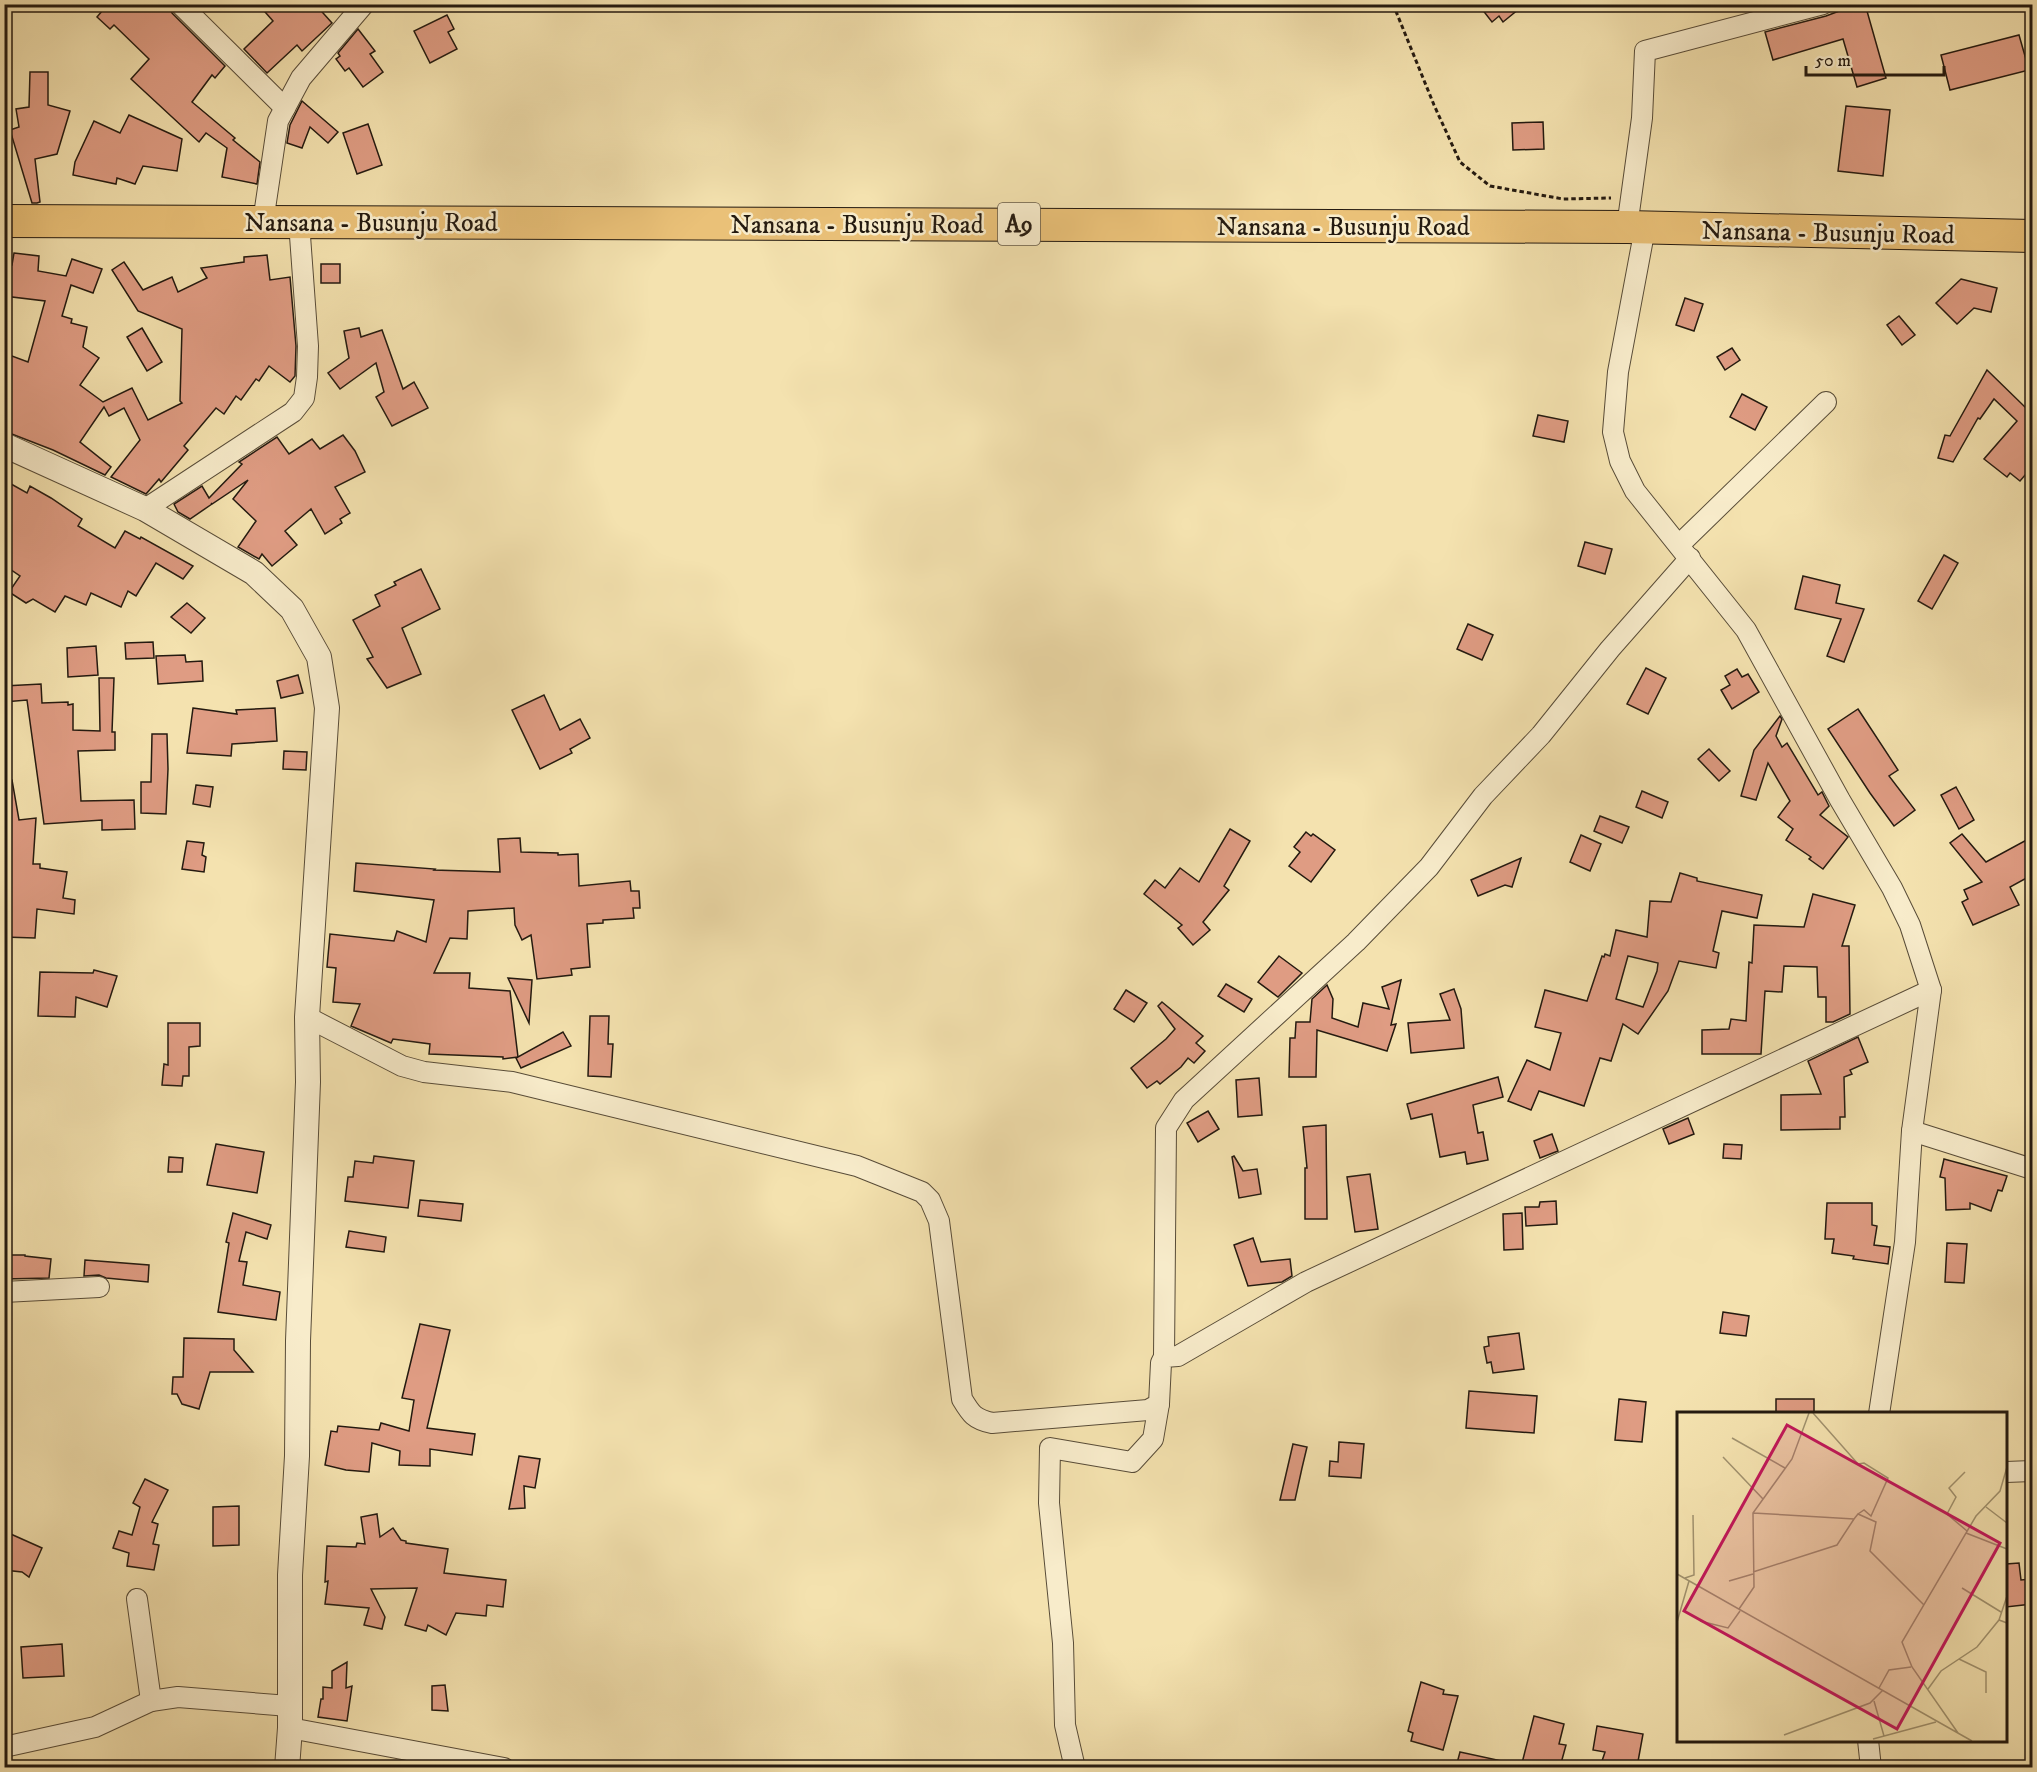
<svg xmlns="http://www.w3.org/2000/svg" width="2037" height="1772" font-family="'IM FELL DW Pica',serif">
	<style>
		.building { fill: #df9c83; stroke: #241a10; stroke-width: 1.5; fill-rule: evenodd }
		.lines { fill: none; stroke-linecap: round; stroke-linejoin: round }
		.minor-casing { stroke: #584c38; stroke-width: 22 }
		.tertiary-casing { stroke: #584c38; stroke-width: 26 }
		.primary-casing { stroke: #241a10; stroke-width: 34 }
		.path { stroke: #241a10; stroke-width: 3; stroke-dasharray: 4.5 3; stroke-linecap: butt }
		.minor { stroke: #f8eccb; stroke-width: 20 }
		.tertiary { stroke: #f8eccb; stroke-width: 24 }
		.primary { stroke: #eac178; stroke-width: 32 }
		.labels { text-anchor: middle; stroke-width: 5; stroke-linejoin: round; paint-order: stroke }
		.shield { fill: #f8eccb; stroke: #645948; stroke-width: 1.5 }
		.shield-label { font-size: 24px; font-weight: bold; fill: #241a10 }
		.street-label { font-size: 26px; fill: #241a10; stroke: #f8eccb }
		.inset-road { fill: none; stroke: #a1926f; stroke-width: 1.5 }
		.view { fill: #c2185b; fill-opacity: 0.15; stroke: #c2185b; stroke-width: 3 }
		.inset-edge { fill: none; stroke: #241a10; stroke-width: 3 }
	</style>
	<rect width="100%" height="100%" fill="#f4e2af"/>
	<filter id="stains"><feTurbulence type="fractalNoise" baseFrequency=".00333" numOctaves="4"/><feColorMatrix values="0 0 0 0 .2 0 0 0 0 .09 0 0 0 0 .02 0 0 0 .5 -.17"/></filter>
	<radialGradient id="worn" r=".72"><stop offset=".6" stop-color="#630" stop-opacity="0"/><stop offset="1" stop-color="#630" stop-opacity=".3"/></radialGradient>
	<g class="building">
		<polygon points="108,4 167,4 172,13 225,66 215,78 212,75 192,102 235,138 233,140 260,162 257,184 222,177 227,148 206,133 199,142 131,79 149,59 114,25 110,29 97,17"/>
		<polygon points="258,4 315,4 332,23 302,51 297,45 267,73 244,49 273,21"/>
		<polygon points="1478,4 1525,4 1503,22 1499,16 1492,22"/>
		<polygon points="1858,4 1865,4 1886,78 1857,87 1843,39 1773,60 1765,32 1826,16"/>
		<polygon points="447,15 454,29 448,32 457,49 430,63 414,31"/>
		<polygon points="358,29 375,51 370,54 383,72 363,87 349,68 345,71 336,59 340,56 338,53"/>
		<polygon points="2019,35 2029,70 1950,90 1941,55"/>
		<polygon points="30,72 48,72 48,105 70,111 57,154 35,159 40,202 37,203 32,203 10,130 19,127 16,109 29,107"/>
		<polygon points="302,101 338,132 328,143 310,127 302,148 287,143 290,125"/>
		<polygon points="1846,106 1890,110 1883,176 1838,171"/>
		<polygon points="129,115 182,139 177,171 143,166 135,184 117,178 116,184 73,175 75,162 94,121 120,133"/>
		<polygon points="1543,122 1544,149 1513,150 1512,123"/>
		<polygon points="368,124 382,165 357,174 343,133"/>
		<polygon points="14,253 39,256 38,271 66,276 72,259 102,269 93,293 71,285 62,316 72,319 71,323 87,327 83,347 99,358 80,385 103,402 132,388 148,420 182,403 180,401 182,329 138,311 112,270 124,262 143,290 172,277 178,292 207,278 201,268 244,262 244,257 267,255 270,280 290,277 296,346 295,376 290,382 269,366 259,381 256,379 241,400 236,396 224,414 216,408 184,446 188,450 161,482 159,479 146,494 111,477 140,440 124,408 109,416 104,407 80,442 111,467 105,475 53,450 4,431 4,353 28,362 45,301 4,296 4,264 12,265"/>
		<rect x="321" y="264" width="19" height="19"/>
		<polygon points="1961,279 1997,288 1991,312 1974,308 1957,324 1936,303"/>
		<polygon points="1685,298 1703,304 1694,331 1676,325"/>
		<polygon points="1899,316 1915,335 1902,345 1887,325"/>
		<polygon points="142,328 162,362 147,371 127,337"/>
		<polygon points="359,328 361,337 382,330 403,389 414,382 428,408 392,426 376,397 384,392 376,363 340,389 328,373 349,358 344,331"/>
		<polygon points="1732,348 1740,360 1725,370 1717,357"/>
		<polygon points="1987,370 2027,409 2032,403 2032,467 2020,481 2010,473 2007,477 1984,459 2017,421 1994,399 1980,419 1978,418 1953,462 1938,458 1945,435 1950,436"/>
		<polygon points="1742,394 1767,407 1755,430 1730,417"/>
		<polygon points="1538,415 1568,421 1564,442 1533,436"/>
		<polygon points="343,435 355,451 365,472 335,487 350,513 340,519 342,523 325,534 311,509 285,531 297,545 272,566 262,554 259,559 238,547 256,521 233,499 248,480 212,504 211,503 212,504 190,519 178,512 174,504 202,486 209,498 242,464 239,462 277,437 289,454 312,439 320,449"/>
		<polygon points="4,480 27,493 30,486 51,498 82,519 78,526 115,548 125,531 140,539 141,537 193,566 183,579 156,563 136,596 128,591 121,607 91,593 86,605 65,596 55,612 33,599 26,603 9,592 20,576 4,565"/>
		<polygon points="1585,542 1612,549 1605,574 1578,566"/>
		<polygon points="1944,555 1958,563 1932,609 1918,601"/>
		<polygon points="421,569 440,609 402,628 421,674 387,688 367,659 373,657 353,620 380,606 375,595 396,585 394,582"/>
		<polygon points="1803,576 1840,585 1836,603 1864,609 1844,662 1827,656 1841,619 1795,609"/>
		<polygon points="187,603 205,618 191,633 171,617"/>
		<polygon points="1468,624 1493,635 1482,660 1457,649"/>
		<polygon points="153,642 154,658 126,659 125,643"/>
		<polygon points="96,646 98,675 68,677 67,648"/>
		<polygon points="185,655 186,662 202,661 203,681 158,684 156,656"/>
		<polygon points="1646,668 1666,678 1648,714 1627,704"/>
		<polygon points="1737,669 1742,677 1748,674 1759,692 1732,709 1721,690 1730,685 1725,676"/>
		<polygon points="298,675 303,693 281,698 277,681"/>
		<polygon points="99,678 114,678 112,732 115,732 115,750 78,751 81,801 134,800 135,829 102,830 102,820 44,824 27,700 4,702 4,686 41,684 42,703 68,702 68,705 73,704 73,730 100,731"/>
		<polygon points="544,695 560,730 580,719 590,738 570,749 572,753 540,769 512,710"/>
		<polygon points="193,708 237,714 236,710 275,708 277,741 232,744 231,756 187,753"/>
		<polygon points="1858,709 1898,770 1889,776 1915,810 1894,826 1870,793 1828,729"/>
		<polygon points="1780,716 1782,719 1776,736 1782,747 1787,743 1818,795 1822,792 1829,806 1820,815 1848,837 1823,869 1809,859 1811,857 1786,840 1793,829 1778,817 1790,801 1768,763 1756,800 1741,796 1754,750"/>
		<polygon points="152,734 167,734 168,769 166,814 141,813 141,782 151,782"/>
		<polygon points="1709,749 1730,771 1719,781 1698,759"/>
		<polygon points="284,751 307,752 306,770 283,769"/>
		<polygon points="4,780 12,780 19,820 36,818 33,864 40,864 40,868 67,872 63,898 75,900 74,914 37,909 35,938 4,937"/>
		<polygon points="196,785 213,787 210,807 193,804"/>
		<polygon points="1956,787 1974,820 1959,829 1941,795"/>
		<polygon points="1642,791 1668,802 1662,818 1636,807"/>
		<polygon points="1600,816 1629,827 1622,843 1594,831"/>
		<polygon points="1230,829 1250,841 1224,886 1229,890 1203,922 1210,930 1193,945 1178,928 1182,925 1144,894 1155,880 1165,888 1180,868 1199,882"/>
		<polygon points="1306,832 1311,836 1313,834 1335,850 1311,882 1289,866 1300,852 1294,847"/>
		<polygon points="1962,834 1986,862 2032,837 2032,875 2010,887 2019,905 1973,925 1962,902 1968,899 1964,890 1982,882 1950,843"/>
		<polygon points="1581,835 1601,844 1590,871 1570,862"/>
		<polygon points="520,838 521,852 558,853 558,855 578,854 579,886 630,881 631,891 639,891 640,908 633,908 634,918 603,920 603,923 587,924 590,967 571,969 572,975 537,979 531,935 522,940 515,925 514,908 468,911 467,939 450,938 434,973 470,973 469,988 510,991 518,1057 503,1059 503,1057 429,1054 430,1044 393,1039 391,1043 351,1026 360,1004 333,1002 336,968 327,967 330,934 394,941 397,931 426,942 434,900 354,891 356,863 435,869 434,870 500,872 498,839"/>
		<polygon points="187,841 204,843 202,855 206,857 204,872 182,869"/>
		<polygon points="1521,858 1512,887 1505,885 1478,896 1471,880"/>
		<path d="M1680 873 1697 878V881L1762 895 1757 918 1722 911 1713 951 1719 953 1716 968 1679 961 1668 991 1638 1034 1623 1024 1611 1061 1600 1058 1584 1106 1539 1091 1531 1110 1508 1101 1527 1060 1550 1070 1561 1033 1535 1027 1545 990 1587 1001 1602 956 1604 957 1605 954 1610 956 1616 930 1647 937 1650 901 1671 902ZM1628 956 1658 963 1657 971 1643 1007 1616 999Z"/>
		<polygon points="1813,894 1855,905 1842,946 1849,946 1850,1014 1833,1022 1826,1022 1826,997 1818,997 1817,967 1784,966 1782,992 1765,991 1761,1054 1702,1054 1702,1030 1729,1029 1731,1019 1746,1021 1749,962 1752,963 1754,925 1804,927"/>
		<polygon points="1279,956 1302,973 1278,997 1258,982"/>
		<polygon points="94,970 117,976 107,1007 76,997 75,1017 38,1016 40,972 93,973"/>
		<polygon points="508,978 532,980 529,1023"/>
		<polygon points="1401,980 1391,1025 1396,1024 1387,1051 1317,1030 1316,1077 1289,1077 1290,1038 1295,1038 1296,1022 1310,1022 1312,999 1327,985 1333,999 1332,1018 1358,1027 1363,1003 1389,1009 1382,987"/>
		<polygon points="1226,984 1252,999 1244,1012 1218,996"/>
		<polygon points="1454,989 1461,1009 1464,1048 1411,1053 1408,1023 1450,1020 1440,994"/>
		<polygon points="1126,990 1147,1003 1134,1022 1114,1009"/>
		<polygon points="1162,1002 1203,1036 1196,1043 1205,1051 1194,1063 1188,1058 1181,1067 1160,1084 1157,1081 1147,1088 1131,1068 1166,1039 1175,1029 1158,1006"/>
		<polygon points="590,1016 609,1016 608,1044 613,1044 611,1077 588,1076"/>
		<polygon points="168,1023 200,1023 200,1046 189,1047 189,1076 183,1076 182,1086 162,1085 164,1064 168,1065"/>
		<polygon points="563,1032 571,1046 521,1068 516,1058"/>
		<polygon points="1858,1037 1868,1062 1850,1070 1852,1074 1844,1077 1845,1117 1840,1117 1840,1129 1781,1130 1781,1095 1821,1094 1808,1061"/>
		<polygon points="1498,1077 1503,1097 1473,1105 1478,1133 1483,1132 1488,1160 1467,1164 1465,1152 1440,1157 1432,1114 1411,1119 1407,1104"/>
		<polygon points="1259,1078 1262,1115 1238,1117 1236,1080"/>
		<polygon points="1208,1111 1219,1129 1198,1142 1187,1123"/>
		<polygon points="1688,1118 1694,1134 1669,1144 1663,1129"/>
		<polygon points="1326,1125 1327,1219 1305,1219 1305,1168 1307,1168 1303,1127"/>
		<polygon points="1552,1134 1558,1151 1540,1158 1534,1141"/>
		<polygon points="216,1144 264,1152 257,1193 207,1185"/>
		<polygon points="1724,1144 1742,1145 1741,1159 1723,1158"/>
		<polygon points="374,1156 414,1161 408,1208 345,1201 348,1177 353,1177 355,1161 373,1163"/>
		<polygon points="1234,1156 1243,1171 1257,1169 1261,1194 1239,1198 1232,1157"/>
		<polygon points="169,1157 183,1158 182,1172 168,1172"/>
		<polygon points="1944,1159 2007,1176 2002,1191 1998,1190 1991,1211 1970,1203 1970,1209 1946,1210 1945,1178 1940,1177"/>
		<polygon points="1370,1174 1378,1229 1355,1232 1347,1177"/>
		<polygon points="420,1200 463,1204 461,1221 418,1216"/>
		<polygon points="1556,1201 1557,1224 1526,1226 1525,1207 1539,1207 1540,1202"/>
		<polygon points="1827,1203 1872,1203 1872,1225 1877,1226 1874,1245 1890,1247 1888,1264 1853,1259 1854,1256 1832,1253 1834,1239 1825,1239"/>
		<polygon points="233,1213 271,1225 267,1239 246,1232 239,1261 247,1262 243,1285 280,1292 276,1320 218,1312 229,1243 226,1242"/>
		<polygon points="1522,1213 1523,1249 1504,1250 1503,1214"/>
		<polygon points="349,1231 386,1237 384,1252 346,1247"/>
		<polygon points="1253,1238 1261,1262 1290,1259 1292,1276 1282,1282 1248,1286 1234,1245"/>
		<polygon points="1947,1243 1967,1244 1964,1283 1945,1282"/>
		<polygon points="4,1255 25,1255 25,1256 51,1259 49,1278 4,1279"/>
		<polygon points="85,1260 149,1265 148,1282 106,1278 99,1275 84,1276"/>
		<polygon points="1723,1312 1749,1316 1746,1336 1720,1333"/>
		<polygon points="420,1324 450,1330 427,1428 475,1434 472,1455 430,1449 430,1466 399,1465 400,1451 372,1443 369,1472 346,1470 325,1465 331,1431 337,1432 338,1426 379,1430 381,1423 409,1431 414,1400 402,1398"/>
		<polygon points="1519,1333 1524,1369 1493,1373 1491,1362 1487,1363 1484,1347 1489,1346 1488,1337"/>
		<polygon points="184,1338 234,1339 234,1350 253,1372 210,1372 199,1409 182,1404 177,1394 172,1394 173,1377 183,1377"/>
		<polygon points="1469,1391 1537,1396 1534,1433 1466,1428"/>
		<polygon points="1619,1399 1646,1402 1642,1442 1615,1440"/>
		<rect x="1776" y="1399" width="38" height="14"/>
		<polygon points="1339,1442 1364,1444 1361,1478 1329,1476 1330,1461 1338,1462"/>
		<polygon points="1293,1444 1307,1447 1302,1468 1295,1500 1280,1500"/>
		<polygon points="519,1456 540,1459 535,1488 524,1486 525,1508 509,1509"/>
		<polygon points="145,1479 168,1490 152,1522 158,1524 153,1544 159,1545 154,1570 127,1566 129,1553 113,1548 119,1531 132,1535 140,1507 133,1503"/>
		<polygon points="239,1506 239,1545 213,1546 213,1507"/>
		<polygon points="377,1514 380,1537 393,1528 401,1540 406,1541 406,1543 448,1549 444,1573 506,1580 503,1607 487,1605 486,1616 456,1613 446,1635 428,1625 426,1631 405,1625 417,1588 371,1589 385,1617 382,1629 364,1625 369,1608 325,1604 328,1581 325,1582 327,1546 356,1547 357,1543 365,1544 361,1517"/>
		<polygon points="4,1531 42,1548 29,1577 22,1572 4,1570"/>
		<polygon points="2019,1563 2021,1580 2031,1579 2032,1604 2006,1607 2006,1564"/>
		<polygon points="62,1644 64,1676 23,1678 21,1647"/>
		<polygon points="347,1662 346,1688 352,1686 347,1721 318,1717 321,1699 323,1699 323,1687 332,1688 332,1671"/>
		<polygon points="1421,1682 1444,1690 1443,1694 1458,1696 1443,1750 1411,1741 1413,1733 1408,1731"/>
		<polygon points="445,1685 448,1711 432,1710 432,1686"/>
		<polygon points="1534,1716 1564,1724 1559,1744 1566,1745 1560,1767 1521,1767"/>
		<polygon points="1597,1726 1643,1734 1637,1767 1600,1767 1605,1752 1593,1750"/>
		<polygon points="1460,1752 1502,1761 1501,1767 1456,1767"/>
	</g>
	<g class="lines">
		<g class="minor-casing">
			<g id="minor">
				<polyline points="180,4 285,108"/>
				<polyline points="263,222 278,121 301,78 364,4"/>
				<polyline points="1627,227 1642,118 1645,51 1823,4"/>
				<polyline points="1645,228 1618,372 1613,432 1620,461 1635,491 1746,630 1840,800 1892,888 1910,925 1931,990 1912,1131 1905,1242 1879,1414"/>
				<polyline points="145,509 293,412 304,398 307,377 308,346 299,222"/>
				<polyline points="1679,545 1826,402"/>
				<path d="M307 1017 402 1066 424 1072 512 1082 857 1166 922 1192 930 1200 939 1221 962 1399C971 1414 974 1419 992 1423L1148 1410 1159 1404 1161 1363 1164 1357 1178 1356 1306 1282 1931 990"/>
				<polyline points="1912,1131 2032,1169"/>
				<polyline points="4,1292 99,1287"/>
				<polyline points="1164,1357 1166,1128 1184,1100 1356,942 1429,867 1483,796 1541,735 1610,649 1690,558"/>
				<polyline points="2006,1472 2032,1471"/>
				<polyline points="137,1599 151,1701"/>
				<polyline points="290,1728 504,1768"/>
				<polyline points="1868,1740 1871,1768"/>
				<polyline points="4,1747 95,1727 151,1701 178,1697 289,1706"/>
				<polyline points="1075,1768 1065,1725 1063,1643 1049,1503 1050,1448 1132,1462 1153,1439 1159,1404"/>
			</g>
		</g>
		<g class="tertiary-casing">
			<polyline id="tertiary" points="4,445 145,509 254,573 292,609 319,657 327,708 307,1017 308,1082 298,1341 297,1456 290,1575 290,1728 287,1768"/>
		</g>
		<g class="primary-casing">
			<polyline id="primary" points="4,221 1627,227 2032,236"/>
		</g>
		<polyline class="path" points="1393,4 1434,105 1460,162 1490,186 1563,199 1611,198"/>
		<use href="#minor" class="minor"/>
		<use href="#tertiary" class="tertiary"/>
		<use href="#primary" class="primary"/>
	</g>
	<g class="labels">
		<rect class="shield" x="998" y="203" width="42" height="42" rx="4.5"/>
		<g class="shield-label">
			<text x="1019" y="232">A9</text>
		</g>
		<g class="street-label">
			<text x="371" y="231">Nansana - Busunju Road</text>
			<text x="857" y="233">Nansana - Busunju Road</text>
			<text x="1343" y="235">Nansana - Busunju Road</text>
			<text transform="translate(1828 232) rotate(1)" y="9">Nansana - Busunju Road</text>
		</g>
	</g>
	<g transform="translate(1677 1412)">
		<rect width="330" height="330" fill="#f4e2af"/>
		<path class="inset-road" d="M136 1 181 52 187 51 211 66 194 104 187 98 181 102M55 26 108 56M46 45 86 87M288 60 272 76 279 85 270 102 290 119M309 95 330 111M76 101 177 107 181 102 199 110 193 139 247 193M289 121 330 137M76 160 160 133 177 107M0 162 295 329M8 166 17 163 16 103M52 169 76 162M285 176 324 200M62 197 77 175 76 101 115 47 132 1M322 208 330 184M23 209 51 216 63 199M0 210 12 169M282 247 309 260V281M202 276 212 258 234 255M251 277 264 259 300 235 322 208 330 211M197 289 207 324M281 321 235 255 225 230 299 104 323 79 330 55M107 323 193 291 206 278M196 327 259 310"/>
		<path class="view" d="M110 13 323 131 220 317 7 199Z"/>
		<rect width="330" height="330" class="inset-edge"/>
	</g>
	<rect width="2037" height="1772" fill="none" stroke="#f4e2af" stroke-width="24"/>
	<rect x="6" y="6" width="2025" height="1760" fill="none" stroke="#241a10" stroke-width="3"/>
	<rect x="12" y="12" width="2013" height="1748" fill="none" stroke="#241a10" stroke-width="1.5"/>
	<path d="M1806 66v9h138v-9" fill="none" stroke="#241a10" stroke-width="3"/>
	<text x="1815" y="66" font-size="18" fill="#241a10" stroke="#f8eccb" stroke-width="4.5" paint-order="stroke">50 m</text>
	<rect width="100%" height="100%" filter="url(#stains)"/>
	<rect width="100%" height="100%" fill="url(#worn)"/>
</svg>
